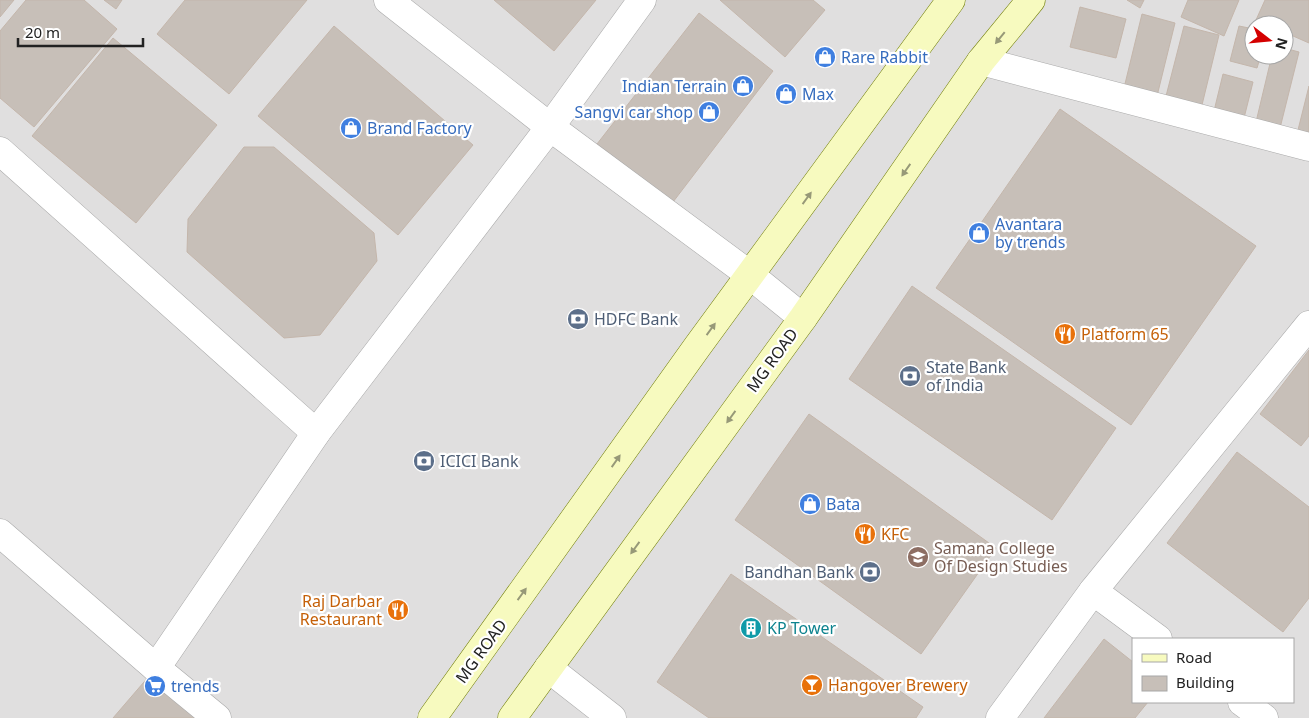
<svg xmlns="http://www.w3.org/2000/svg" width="1309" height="718" font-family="'Noto Sans',sans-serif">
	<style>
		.residential { fill: #e0dfdf; fill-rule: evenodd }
		.building { fill: #c7bfb8; stroke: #c4b6ab }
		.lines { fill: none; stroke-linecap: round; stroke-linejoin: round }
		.street-casing { stroke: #a9a9a9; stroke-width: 29 }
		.secondary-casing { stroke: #707d05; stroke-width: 29 }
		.street { stroke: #fff; stroke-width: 28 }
		.secondary { stroke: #f7fabf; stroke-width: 28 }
		.oneway { fill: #979978 }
		.labels { text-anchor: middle; stroke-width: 4.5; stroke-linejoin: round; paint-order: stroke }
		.shop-label { font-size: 16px; fill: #366cbe; stroke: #fff; text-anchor: start }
		.service-label { font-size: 16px; fill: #4e5e75; stroke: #fff; text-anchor: start }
		.food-label { font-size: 16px; fill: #c56008; stroke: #fff; text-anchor: start }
		.street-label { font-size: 16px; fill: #222; stroke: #fff }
		.education-label { font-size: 16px; fill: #785e54; stroke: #fff; text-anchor: start }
		.culture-label { font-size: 16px; fill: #0d838f; stroke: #fff; text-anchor: start }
	</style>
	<rect width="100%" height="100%" fill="#f2efe9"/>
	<path class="residential" d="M0 0H1309V718H0ZM1254 25H1284V55H1254ZM1133 639H1293V702H1133Z"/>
	<g class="building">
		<polygon points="0,0 14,0 0,17"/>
		<polygon points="26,0 84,0 117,29 34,127 0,98 0,31"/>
		<polygon points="104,0 122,0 116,9"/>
		<polygon points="185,0 307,0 229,94 157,34"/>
		<polygon points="494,0 596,0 554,51"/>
		<polygon points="720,0 813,0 825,10 785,57"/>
		<polygon points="1127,0 1144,0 1140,8"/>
		<polygon points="1188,0 1239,0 1224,36 1181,17"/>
		<polygon points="1265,0 1309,0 1309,43 1284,32 1284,25 1267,25 1256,20"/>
		<polygon points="1080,7 1126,19 1116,58 1070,47"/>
		<polygon points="699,13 773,71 673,202 597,144"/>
		<polygon points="1142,14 1175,23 1157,96 1124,88"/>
		<polygon points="334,26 473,145 398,235 258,116"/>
		<polygon points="1184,26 1219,35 1201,109 1165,100"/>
		<polygon points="1239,26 1254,29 1254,55 1261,55 1257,68 1230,61"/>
		<polygon points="113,38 217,125 136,223 32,136"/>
		<polygon points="1284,48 1299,52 1280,128 1256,122 1272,55 1284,55"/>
		<polygon points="1223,74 1253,82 1244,118 1214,111"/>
		<polygon points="1309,86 1309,133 1298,130"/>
		<polygon points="1060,109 1256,246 1131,425 936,288"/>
		<polygon points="244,147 274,147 374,233 377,261 320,335 284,338 187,252 188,219"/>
		<polygon points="912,286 1116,428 1052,520 849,379"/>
		<polygon points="1309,350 1309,436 1301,446 1260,414"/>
		<polygon points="809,414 996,548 921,654 735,520"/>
		<polygon points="1237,452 1309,507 1309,598 1283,632 1167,543"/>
		<polygon points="731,574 923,707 916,718 709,718 657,682"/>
		<polygon points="1104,639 1133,662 1133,702 1148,702 1135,718 1044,718"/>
		<polygon points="156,668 198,718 113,718"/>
	</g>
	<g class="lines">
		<g class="street-casing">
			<g id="street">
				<polyline points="388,0 550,127 750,275 803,318"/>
				<polyline points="981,61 1309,147"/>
				<polyline points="0,151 316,433"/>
				<polyline points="0,533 156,668 217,718"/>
				<polyline points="1093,591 1158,639"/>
				<polyline points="156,668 316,433 550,127 642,0"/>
				<polyline points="548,668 612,718"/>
				<polyline points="1242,702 1264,718"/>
				<polyline points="1000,718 1093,591 1309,325"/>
			</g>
		</g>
		<g class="secondary-casing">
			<g id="secondary">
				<polyline points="432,718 697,347 951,0"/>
				<polyline points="512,718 803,318 981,61 1031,0"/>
			</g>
		</g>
		<use href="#street" class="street"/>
		<use href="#secondary" class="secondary"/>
	</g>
	<defs><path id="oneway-solid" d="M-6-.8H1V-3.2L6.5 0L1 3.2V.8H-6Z" transform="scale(1.25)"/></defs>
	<g class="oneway">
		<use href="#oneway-solid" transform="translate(1000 38) rotate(129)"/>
		<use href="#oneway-solid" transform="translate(906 170) rotate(125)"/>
		<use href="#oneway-solid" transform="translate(807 198) rotate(-54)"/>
		<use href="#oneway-solid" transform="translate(711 329) rotate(-54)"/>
		<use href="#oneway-solid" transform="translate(731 417) rotate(126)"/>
		<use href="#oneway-solid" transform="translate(616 461) rotate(-55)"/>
		<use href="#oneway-solid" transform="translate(635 548) rotate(126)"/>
		<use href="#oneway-solid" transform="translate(522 594) rotate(-54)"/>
	</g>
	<defs>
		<g id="shop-disc" transform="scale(1.125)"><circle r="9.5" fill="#3f7fe0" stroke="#fff"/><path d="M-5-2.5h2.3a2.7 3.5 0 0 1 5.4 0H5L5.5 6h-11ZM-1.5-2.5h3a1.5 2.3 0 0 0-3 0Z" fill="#fff"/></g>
		<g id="bank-disc" transform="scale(1.125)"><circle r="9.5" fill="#5c6f8a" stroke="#fff"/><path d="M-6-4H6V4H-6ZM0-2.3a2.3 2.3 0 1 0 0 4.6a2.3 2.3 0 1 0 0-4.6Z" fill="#fff"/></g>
		<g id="restaurant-disc" transform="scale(1.125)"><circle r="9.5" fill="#e8710a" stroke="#fff"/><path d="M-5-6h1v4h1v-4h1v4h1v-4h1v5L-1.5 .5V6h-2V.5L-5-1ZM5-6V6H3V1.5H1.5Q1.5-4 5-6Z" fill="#fff"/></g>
		<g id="university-disc" transform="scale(1.125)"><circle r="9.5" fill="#8d6e63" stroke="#fff"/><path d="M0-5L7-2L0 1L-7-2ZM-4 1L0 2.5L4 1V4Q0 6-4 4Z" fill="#fff"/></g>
		<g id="building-disc" transform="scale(1.125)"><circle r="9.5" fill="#0f9aa8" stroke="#fff"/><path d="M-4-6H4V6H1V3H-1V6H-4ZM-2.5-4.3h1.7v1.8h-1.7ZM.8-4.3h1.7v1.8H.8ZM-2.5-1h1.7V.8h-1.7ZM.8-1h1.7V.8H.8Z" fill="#fff"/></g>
		<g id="bar-disc" transform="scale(1.125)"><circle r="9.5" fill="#e8710a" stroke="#fff"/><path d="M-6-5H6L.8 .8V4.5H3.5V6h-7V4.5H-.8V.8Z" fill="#fff"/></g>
		<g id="supermarket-disc" transform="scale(1.125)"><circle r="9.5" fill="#3f7fe0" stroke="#fff"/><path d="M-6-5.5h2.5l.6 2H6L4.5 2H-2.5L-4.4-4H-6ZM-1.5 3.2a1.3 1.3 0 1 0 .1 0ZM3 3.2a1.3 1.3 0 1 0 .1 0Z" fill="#fff"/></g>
	</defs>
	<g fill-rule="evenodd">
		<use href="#shop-disc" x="825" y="57"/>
		<use href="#shop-disc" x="743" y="86"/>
		<use href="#shop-disc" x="786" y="94"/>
		<use href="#shop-disc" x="709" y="112"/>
		<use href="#shop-disc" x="351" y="128"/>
		<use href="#shop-disc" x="979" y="233"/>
		<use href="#bank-disc" x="578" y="319"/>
		<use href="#restaurant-disc" x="1065" y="334"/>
		<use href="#bank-disc" x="910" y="376"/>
		<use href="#bank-disc" x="424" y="461"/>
		<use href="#shop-disc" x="810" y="504"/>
		<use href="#restaurant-disc" x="865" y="534"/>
		<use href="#university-disc" x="918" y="557"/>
		<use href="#bank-disc" x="870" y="572"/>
		<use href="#restaurant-disc" x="398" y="610"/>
		<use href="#building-disc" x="751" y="628"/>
		<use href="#bar-disc" x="812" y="685"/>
		<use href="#supermarket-disc" x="155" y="686"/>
	</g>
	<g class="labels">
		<g class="shop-label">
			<text x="841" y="63">Rare Rabbit</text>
			<text x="727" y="92" text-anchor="end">Indian Terrain</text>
			<text x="802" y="100">Max</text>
			<text x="693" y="118" text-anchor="end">Sangvi car shop</text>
			<text x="367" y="134">Brand Factory</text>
			<text x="995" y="230">Avantara<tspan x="995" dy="18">by trends</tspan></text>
			<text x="826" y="510">Bata</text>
			<text x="171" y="692">trends</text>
		</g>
		<g class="service-label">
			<text x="594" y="325">HDFC Bank</text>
			<text x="926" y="373">State Bank<tspan x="926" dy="18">of India</tspan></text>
			<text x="440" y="467">ICICI Bank</text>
			<text x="854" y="578" text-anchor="end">Bandhan Bank</text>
		</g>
		<g class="food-label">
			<text x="1081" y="340">Platform 65</text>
			<text x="881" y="540">KFC</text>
			<text x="382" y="607" text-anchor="end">Raj Darbar<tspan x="382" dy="18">Restaurant</tspan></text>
			<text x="828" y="691">Hangover Brewery</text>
		</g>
		<g class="street-label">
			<text transform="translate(772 360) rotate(-54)" y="6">MG ROAD</text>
			<text transform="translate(481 651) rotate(-54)" y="6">MG ROAD</text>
		</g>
		<g class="education-label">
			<text x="934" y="554">Samana College<tspan x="934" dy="18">Of Design Studies</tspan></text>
		</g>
		<g class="culture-label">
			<text x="767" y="634">KP Tower</text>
		</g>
	</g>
	<rect x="1132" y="638" width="162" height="65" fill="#ffffff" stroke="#a7a7a7"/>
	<rect x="1142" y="654" width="25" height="8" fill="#f7fabf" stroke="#a7a7a7"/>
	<text x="1176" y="663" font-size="15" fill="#222222">Road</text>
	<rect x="1142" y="676" width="25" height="15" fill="#c7bfb8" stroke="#a7a7a7"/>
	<text x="1176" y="688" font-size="15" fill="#222222">Building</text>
	<g transform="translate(1269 40) rotate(106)"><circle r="24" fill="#ffffff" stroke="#a7a7a7"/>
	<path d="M0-4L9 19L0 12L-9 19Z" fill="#d40000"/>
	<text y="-8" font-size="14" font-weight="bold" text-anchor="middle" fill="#222222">N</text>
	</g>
	<path d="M18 38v8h125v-8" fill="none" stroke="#222222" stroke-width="2.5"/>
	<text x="25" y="38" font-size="15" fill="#222222" stroke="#ffffff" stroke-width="4" paint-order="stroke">20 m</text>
</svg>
